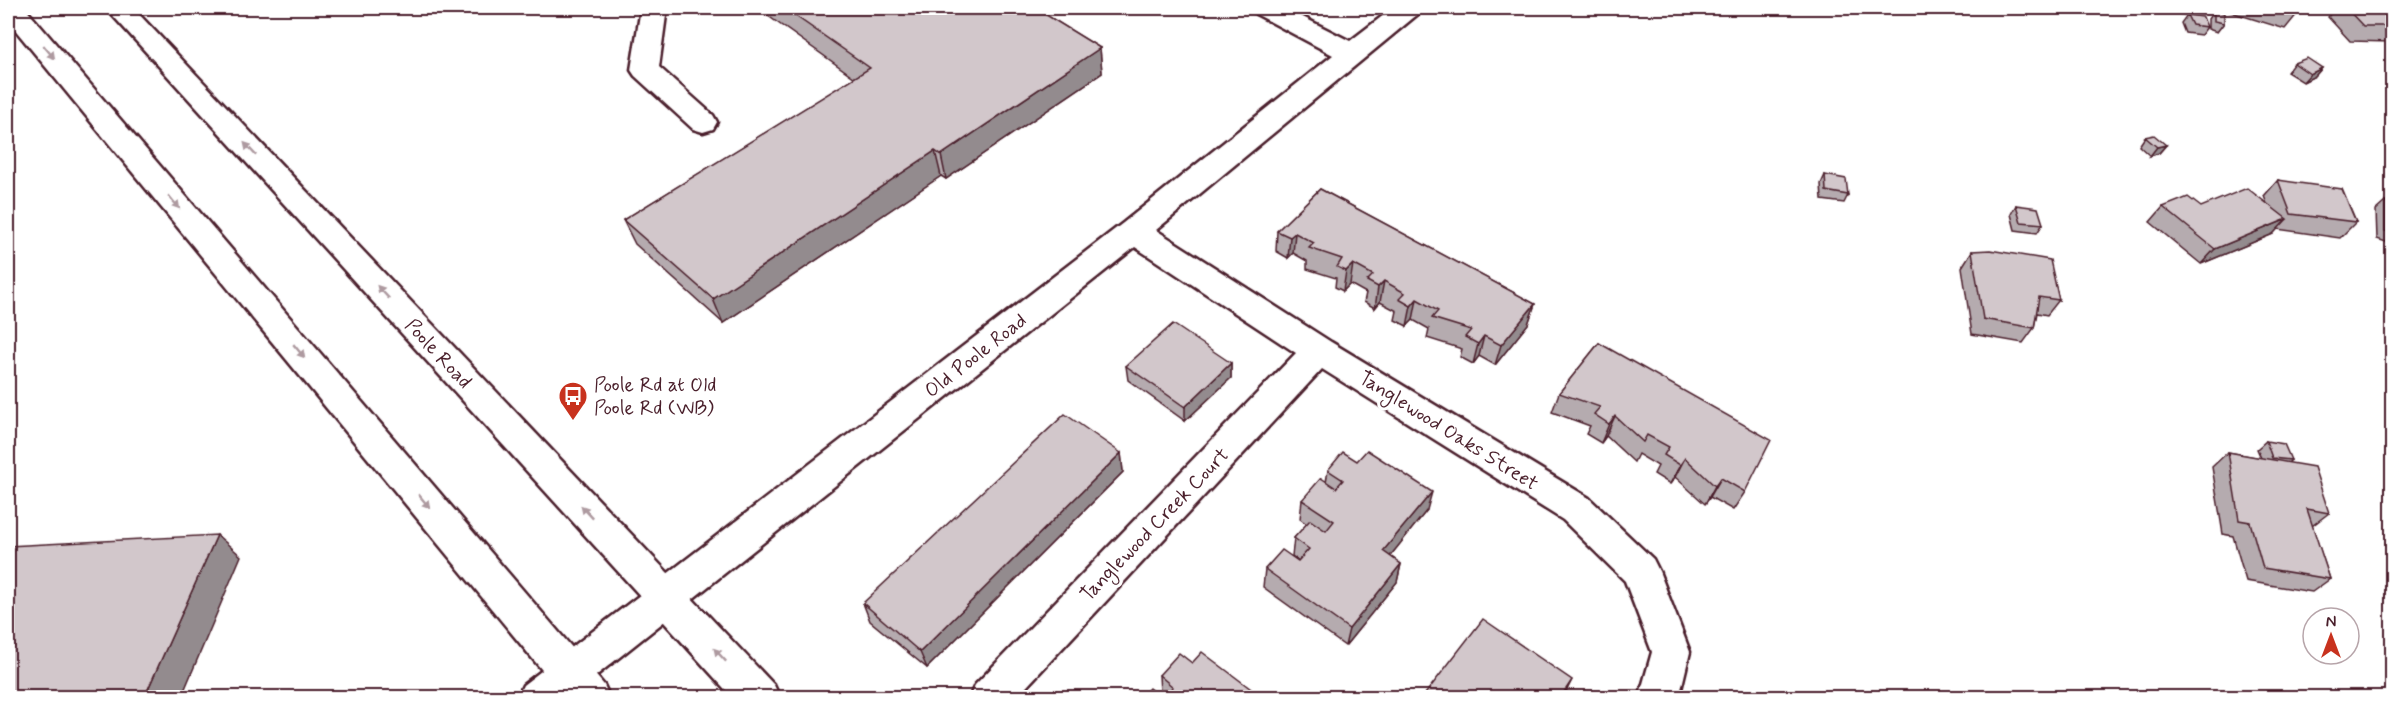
<svg xmlns="http://www.w3.org/2000/svg" width="2400" height="705" font-family="Mynerve,sans-serif">
	<style>
		.lines { fill: none; stroke-linecap: round; stroke-linejoin: round }
		.minor-casing { stroke: #4a1f2b; stroke-width: 5 }
		.major-casing { stroke: #4a1f2b; stroke-width: 5 }
		.minor { fill: #fff; fill-rule: evenodd }
		.major { fill: #fff; fill-rule: evenodd }
		.wall { fill: #b5abaf; stroke: #4a1f2b; stroke-width: 1.5 }
		.shaded-wall { fill: #938b8e; stroke: #4a1f2b; stroke-width: 1.5 }
		.building { fill: #d2c7cb; stroke: #4a1f2b; stroke-width: 1.5 }
		.oneway { fill: #ae9aa0 }
		.labels { text-anchor: middle; stroke-width: 6; stroke-linejoin: round; paint-order: stroke }
		.street-label { font-size: 20px; fill: #4a1f2b; stroke: #fff }
		.poi-label { font-size: 20px; fill: #4a1f2b; stroke: #fff; text-anchor: start }
	</style>
	<rect width="100%" height="100%" fill="#fff"/>
	<filter id="ink" filterUnits="userSpaceOnUse"><feTurbulence type="fractalNoise" baseFrequency=".0167" numOctaves="2"/><feDisplacementMap in="SourceGraphic" scale="12" xChannelSelector="R" yChannelSelector="G"/><feConvolveMatrix kernelMatrix="1 2 1 2 8 2 1 2 1" color-interpolation-filters="sRGB"/></filter>
	<g filter="url(#ink)">
		<g class="lines">
			<g class="minor-casing">
				<g id="minor">
					<polygon points="641,8 667,8 659,67 713,115 717,122 713,129 703,132 693,129 635,76 631,70"/>
					<polygon points="1252,8 1285,8 1350,41 1393,8 1422,8 1418,14 1156,230 1331,342 1589,498 1653,559 1659,571 1690,652 1679,698 1639,698 1652,652 1625,581 1563,520 1322,369 1016,698 969,698 975,685 1296,353 1135,247 568,698 517,698 523,685 1123,223 1333,55 1256,14"/>
				</g>
			</g>
			<g class="major-casing">
				<g id="major">
					<polygon points="8,8 25,8 604,685 610,698 565,698 8,21"/>
					<polygon points="106,8 133,8 774,685 780,698 733,698"/>
				</g>
			</g>
			<use href="#minor" class="minor"/>
			<use href="#major" class="major"/>
		</g>
		<g class="wall">
			<polygon points="757,8 1035,8 1100,48 1102,73 946,179 941,176 723,323 635,244 623,220 855,78"/>
			<polygon points="2175,8 2199,8 2193,15 2207,27 2201,35 2185,33 2181,23 2187,15 2176,14"/>
			<polygon points="2225,8 2299,8 2298,13 2285,29 2224,10"/>
			<polygon points="2335,8 2392,8 2392,42 2350,41 2328,17"/>
			<polygon points="2214,10 2224,23 2217,32 2208,29 2208,19"/>
			<polygon points="2294,63 2322,68 2315,76 2303,82 2287,72"/>
			<polygon points="2392,103 2392,129 2390,128 2386,110"/>
			<polygon points="2145,137 2166,145 2159,153 2150,156 2139,146"/>
			<polygon points="1825,175 1848,195 1844,203 1822,200 1821,184"/>
			<polygon points="2278,180 2356,222 2340,238 2277,229 2273,234 2201,264 2150,222 2163,207 2201,207 2267,204 2264,196"/>
			<polygon points="1320,189 1535,304 1528,324 1495,365 1479,356 1473,364 1460,357 1462,349 1427,338 1429,329 1413,320 1407,326 1395,320 1397,311 1380,302 1375,308 1364,302 1366,293 1350,284 1343,291 1335,287 1336,278 1307,269 1307,261 1293,253 1288,258 1276,251 1277,231"/>
			<polygon points="2385,202 2392,204 2392,244 2377,239 2376,210"/>
			<polygon points="2016,205 2043,224 2037,233 2015,230 2011,214"/>
			<polygon points="1972,251 2059,300 2047,315 2037,313 2034,328 2023,343 1972,334 1962,267"/>
			<polygon points="1599,343 1745,492 1733,510 1710,497 1705,504 1675,477 1670,484 1654,474 1658,466 1638,454 1634,462 1606,436 1601,443 1586,434 1590,426 1552,412 1559,393"/>
			<polygon points="1231,363 1231,378 1185,421 1128,380 1126,366"/>
			<polygon points="2266,441 2291,460 2288,463 2329,513 2312,526 2330,579 2312,592 2246,581 2233,536 2223,534 2212,467 2228,452 2261,458 2257,449"/>
			<polygon points="1121,453 1123,472 927,668 870,621 863,603"/>
			<polygon points="1328,470 1427,510 1390,556 1401,564 1397,582 1345,646 1263,587 1265,569 1299,561 1292,556 1294,538 1307,524 1300,519 1302,500 1326,482"/>
			<polygon points="1192,663 1165,696 1160,692 1159,675"/>
		</g>
		<g class="shaded-wall">
			<polygon points="1100,48 1102,73 946,179 941,155"/>
			<polygon points="2322,68 2315,76 2303,82 2310,74"/>
			<polygon points="2166,145 2159,153 2150,156 2157,147"/>
			<polygon points="935,151 941,176 723,323 713,299"/>
			<polygon points="2287,219 2273,234 2201,264 2215,249"/>
			<polygon points="1295,233 1293,253 1288,258 1290,237"/>
			<polygon points="1353,264 1350,284 1343,291 1346,271"/>
			<polygon points="1384,281 1380,302 1375,308 1378,287"/>
			<polygon points="1417,299 1413,320 1407,326 1411,306"/>
			<polygon points="1535,304 1528,324 1495,365 1501,345"/>
			<polygon points="1484,336 1479,356 1473,364 1478,344"/>
			<polygon points="1231,363 1231,378 1185,421 1185,407"/>
			<polygon points="1615,416 1606,436 1601,443 1609,424"/>
			<polygon points="1121,453 1123,472 927,668 920,652"/>
			<polygon points="1685,458 1675,477 1670,484 1680,465"/>
			<polygon points="1721,478 1710,497 1705,504 1715,486"/>
			<polygon points="1432,492 1427,510 1379,570 1383,551"/>
			<polygon points="217,535 241,556 181,698 144,698"/>
			<polygon points="1401,564 1397,582 1345,646 1349,629"/>
			<polygon points="1572,680 1563,698 1560,698"/>
		</g>
		<g class="building">
			<polygon points="784,8 1035,8 1100,48 941,155 935,151 713,299 623,220 870,68"/>
			<polygon points="2280,8 2299,8 2298,13"/>
			<polygon points="2346,8 2392,8 2392,26 2363,26"/>
			<polygon points="2214,10 2224,13 2224,23 2214,21"/>
			<polygon points="2187,15 2203,17 2207,27 2192,25"/>
			<polygon points="2307,58 2322,68 2310,74 2294,63"/>
			<polygon points="2154,135 2166,145 2157,147 2145,137"/>
			<polygon points="1825,175 1846,179 1848,195 1826,191"/>
			<polygon points="2278,180 2342,189 2356,222 2291,214"/>
			<polygon points="2247,188 2287,219 2215,249 2163,207 2188,197 2201,207"/>
			<polygon points="1320,189 1535,304 1501,345 1484,336 1478,344 1465,337 1471,330 1432,318 1438,311 1417,299 1411,306 1399,299 1405,293 1384,281 1378,287 1367,281 1373,275 1353,264 1346,271 1337,267 1342,259 1309,248 1314,243 1295,233 1290,237 1277,231"/>
			<polygon points="2385,202 2392,204 2392,233 2385,231"/>
			<polygon points="2016,205 2038,208 2043,224 2021,222"/>
			<polygon points="1990,250 2050,260 2059,300 2039,297 2034,328 1983,319 1972,251"/>
			<polygon points="1173,324 1231,363 1185,407 1126,366"/>
			<polygon points="1599,343 1771,440 1745,492 1721,478 1715,486 1685,458 1680,465 1664,455 1669,447 1647,435 1643,442 1615,416 1609,424 1594,414 1600,407 1559,393"/>
			<polygon points="1065,414 1121,453 920,652 863,603"/>
			<polygon points="2266,441 2284,444 2291,460 2272,458"/>
			<polygon points="1367,450 1432,492 1383,551 1401,564 1349,629 1265,569 1282,550 1298,561 1309,549 1294,538 1310,520 1326,531 1334,521 1302,500 1321,478 1336,488 1343,480 1328,470 1343,452 1357,461"/>
			<polygon points="2228,452 2314,467 2329,513 2307,509 2330,579 2263,568 2250,522 2239,520"/>
			<polygon points="217,535 144,698 8,698 8,546"/>
			<polygon points="1483,619 1572,680 1560,698 1422,698"/>
			<polygon points="1202,652 1263,698 1163,698 1173,687 1159,675 1179,653 1192,663"/>
			<polygon points="1149,688 1162,698 1140,698"/>
		</g>
		<defs><path id="oneway-solid" d="M-6-.8H1V-3.2L6.5 0L1 3.2V.8H-6Z" transform="scale(1.5)"/></defs>
		<g class="oneway">
			<use href="#oneway-solid" transform="translate(49 52) rotate(50)"/>
			<use href="#oneway-solid" transform="translate(250 149) rotate(-133)"/>
			<use href="#oneway-solid" transform="translate(174 202) rotate(50)"/>
			<use href="#oneway-solid" transform="translate(383 292) rotate(-133)"/>
			<use href="#oneway-solid" transform="translate(299 351) rotate(50)"/>
			<use href="#oneway-solid" transform="translate(424 501) rotate(50)"/>
			<use href="#oneway-solid" transform="translate(587 512) rotate(-133)"/>
			<use href="#oneway-solid" transform="translate(720 655) rotate(-133)"/>
		</g>
	</g>
	<defs>
		<g id="bus-pin" transform="scale(1.5)"><path d="M0 17L-7.5 6A9.5 9.5 0 1 1 7.5 6Z" fill="#c8321e" stroke="#fff"/><path d="M-5-6H5V4H4V6H2V4H-2V6H-4V4H-5ZM-3.5-4V0h7V-4ZM-3.5 1.2v1.5H-2V1.2ZM2 1.2v1.5H3.5V1.2Z" fill="#fff"/></g>
	</defs>
	<g fill-rule="evenodd">
		<use href="#bus-pin" x="573" y="396"/>
	</g>
	<g class="labels">
		<g class="street-label">
			<text transform="translate(439 353) rotate(47)" y="7">Poole Road</text>
			<text transform="translate(975 355) rotate(-38)" y="7">Old Poole Road</text>
			<text transform="translate(1449 430) rotate(32)" y="7">Tanglewood Oaks Street</text>
			<text transform="translate(1154 524) rotate(-46)" y="7">Tanglewood Creek Court</text>
		</g>
		<g class="poi-label">
			<text x="594" y="391">Poole Rd at Old<tspan x="594" dy="23">Poole Rd (WB)</tspan></text>
		</g>
	</g>
	<rect width="2400" height="705" fill="none" stroke="#fff" stroke-width="30"/>
	<rect x="15" y="15" width="2370" height="675" fill="none" stroke="#4a1f2b" stroke-width="2" filter="url(#ink)"/>
	<g transform="translate(2331 636)"><circle r="28" fill="#ffffff" stroke="#b7a5aa" stroke-width="1.5"/>
	<path d="M0-4.5L10 22L0 15L-10 22Z" fill="#c8321e"/>
	<text y="-9" font-size="16" font-weight="bold" text-anchor="middle" fill="#4a1f2b">N</text>
	</g>
</svg>
